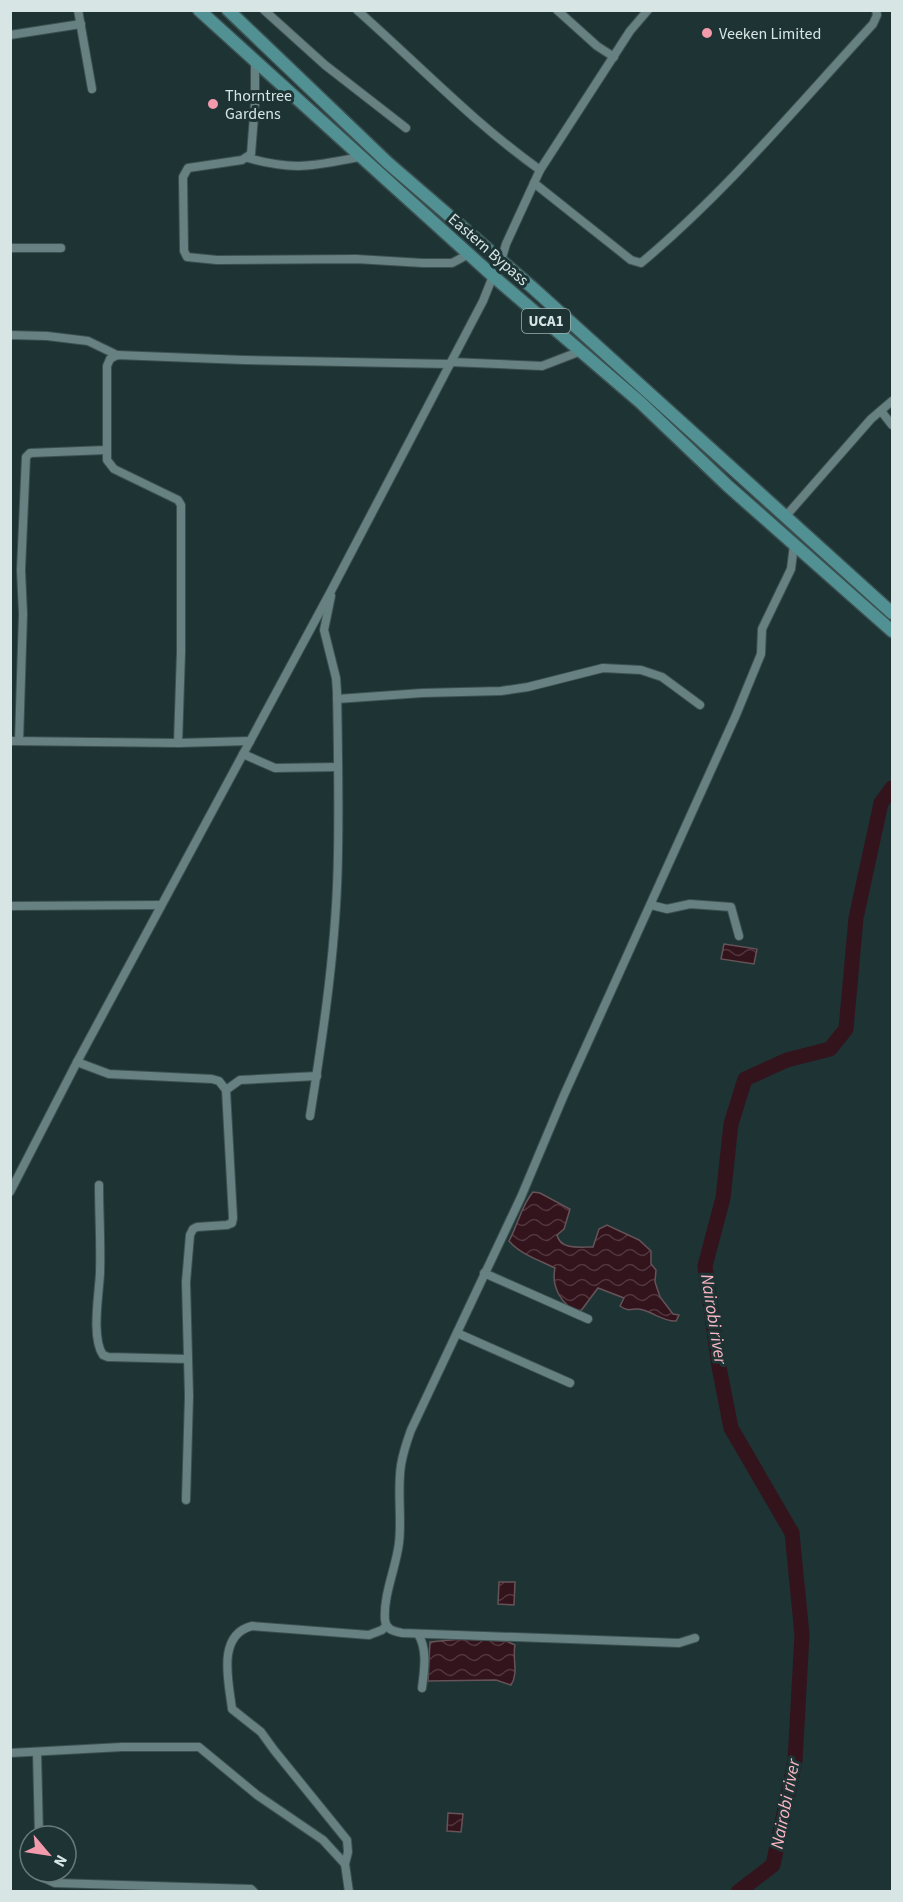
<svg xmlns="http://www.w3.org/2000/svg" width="903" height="1902" font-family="'Source Sans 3',sans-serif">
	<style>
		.water { fill: url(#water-waves); stroke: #655358; stroke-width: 1.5 }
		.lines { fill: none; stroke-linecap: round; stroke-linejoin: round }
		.river { stroke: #34141c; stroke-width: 15 }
		.minor-casing { stroke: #3c5050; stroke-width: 10 }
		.primary-casing { stroke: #3c5050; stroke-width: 15 }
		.minor { stroke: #678081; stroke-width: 8 }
		.primary { stroke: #519194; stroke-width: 12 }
		.poi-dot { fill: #f39aac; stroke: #1d3334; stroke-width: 2 }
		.labels { text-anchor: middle; stroke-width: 6; stroke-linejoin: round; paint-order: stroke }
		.shield { fill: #1d3334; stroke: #9fb0b0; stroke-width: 1.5 }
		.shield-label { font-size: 15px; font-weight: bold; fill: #d7e5e5 }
		.poi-label { font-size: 16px; fill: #d7e5e5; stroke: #1d3334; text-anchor: start }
		.street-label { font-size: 16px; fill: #d7e5e5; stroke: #1d3334 }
		.water-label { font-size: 18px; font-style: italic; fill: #fdb7c4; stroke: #1d3334 }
	</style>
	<defs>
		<pattern id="water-waves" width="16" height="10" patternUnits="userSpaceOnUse" patternTransform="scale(1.5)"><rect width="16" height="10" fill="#34141c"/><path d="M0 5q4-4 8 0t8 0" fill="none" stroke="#51363d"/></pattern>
	</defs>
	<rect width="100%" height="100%" fill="#1d3334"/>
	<g class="water">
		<polygon points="724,944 757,949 754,964 721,959"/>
		<path d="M533 1192 540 1193 570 1209 564 1229 557 1235C560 1250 580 1247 593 1247L599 1229 607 1225 639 1240 651 1251V1264L656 1270 655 1282 660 1297 673 1314 679 1315 676 1321C665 1322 654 1313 643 1310 633 1306 631 1314 620 1306L624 1298 598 1288 580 1312C561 1306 551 1286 555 1268 539 1260 520 1254 509 1241 518 1225 521 1206 533 1192Z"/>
		<polygon points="499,1582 515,1582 514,1605 498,1604"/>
		<path d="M461 1639 506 1641 515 1645C512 1658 519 1673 511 1685L496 1680 428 1681 430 1642Z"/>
		<polygon points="448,1813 463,1814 461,1832 447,1831"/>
	</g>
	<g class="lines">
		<polyline class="river" points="738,1892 773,1865 795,1761 802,1635 792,1533 731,1428 719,1367 705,1266 723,1198 731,1124 745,1079 787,1060 830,1049 846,1029 856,918 881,803 892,788"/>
		<g class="minor-casing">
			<g id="minor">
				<polyline points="78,10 92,89"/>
				<polyline points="264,10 325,65 406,128"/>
				<path d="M357 10C418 64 474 123 540 170"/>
				<polyline points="557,10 597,46 614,57"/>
				<polyline points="10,35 81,24"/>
				<polyline points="255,60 255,103 251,154 242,160 188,168 183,177 184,251 187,257 217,260 356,259 423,263 452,263 469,254"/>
				<path d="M248 158C293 171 315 166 360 157"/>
				<path d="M534 183 631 260 641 263C726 192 798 105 873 24L877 15 876 10"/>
				<polyline points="10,248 61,248"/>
				<polyline points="501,261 506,244 540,170 630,31 648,10"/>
				<polyline points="10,335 47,336 88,341 117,355"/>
				<polyline points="451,362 542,366 581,351"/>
				<polyline points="881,411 892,425"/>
				<polyline points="785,517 871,419 892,401"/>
				<polyline points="337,699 422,693 501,691 528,687 603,668 641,670 662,677 700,705"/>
				<polyline points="10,741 178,743 250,741"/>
				<polyline points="19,741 23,614 21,570 26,457 30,453 106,450"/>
				<polyline points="178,743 181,652 181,505 178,500 114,469 107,460 107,366 110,359 117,355 244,360 450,364"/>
				<polyline points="243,754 275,768 338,767"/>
				<polyline points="651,905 667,909 690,904 731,907 739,936"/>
				<polyline points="10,906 161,905"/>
				<polyline points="77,1062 109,1074 212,1079 219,1081 226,1090 233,1218 232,1223 227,1225 197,1227 193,1229 190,1235 186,1282 189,1396 186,1500"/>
				<polyline points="226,1090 240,1080 317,1076"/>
				<path d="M310 1116C324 1029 337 941 338 852 339 799 338 746 337 692L336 678 324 630 331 596"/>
				<path d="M99 1185C99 1214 101 1244 100 1273 99 1294 91 1338 103 1355L108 1357 188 1359"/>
				<polyline points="10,1192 77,1062 331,591 483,301 493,276"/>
				<polyline points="484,1273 588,1319"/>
				<polyline points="457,1333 570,1383"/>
				<path d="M418 1634C428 1650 424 1671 422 1688"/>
				<path d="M695 1638 679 1643 402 1633C394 1631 386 1630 385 1620 383 1595 396 1568 399 1543 402 1518 397 1491 401 1465 403 1453 407 1441 411 1430L521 1197 564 1095 736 715 761 654 762 629 791 569 794 545"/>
				<polyline points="37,1752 39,1836"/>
				<polyline points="10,1753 122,1747 199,1747 257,1795 323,1840 345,1864 349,1892"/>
				<path d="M345 1864 348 1852 347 1840 274 1750 261 1732 232 1709C229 1683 216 1635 252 1626L369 1635 382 1630 386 1626"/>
				<polyline points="41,1872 44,1878 55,1883 251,1889 254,1892"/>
			</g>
		</g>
		<g class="primary-casing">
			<g id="primary">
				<polyline points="199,10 493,276 640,402 728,486 892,631"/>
				<polyline points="228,10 388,163 534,289 892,613"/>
			</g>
		</g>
		<use href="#minor" class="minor"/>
		<use href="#primary" class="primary"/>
	</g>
	<g class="poi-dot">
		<circle cx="707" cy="33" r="6"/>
		<circle cx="213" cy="104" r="6"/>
	</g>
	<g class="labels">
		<rect class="shield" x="522" y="309" width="48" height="24" rx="4.5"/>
		<g class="shield-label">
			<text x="546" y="326">UCA1</text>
		</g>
		<g class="poi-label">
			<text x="719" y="39">Veeken Limited</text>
			<text x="225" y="101">Thorntree<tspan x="225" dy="18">Gardens</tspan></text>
		</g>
		<g class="street-label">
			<text transform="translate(489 249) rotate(41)" y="6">Eastern Bypass</text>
		</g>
		<g class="water-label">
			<text transform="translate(714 1319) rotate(81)" y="6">Nairobi river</text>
			<text transform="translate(785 1804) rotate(-79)" y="6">Nairobi river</text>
		</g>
	</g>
	<rect width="903" height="1902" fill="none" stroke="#d7e5e5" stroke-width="24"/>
	<g transform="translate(48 1854) rotate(119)"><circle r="28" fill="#1d3334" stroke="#677a7b" stroke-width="1.5"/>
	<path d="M0-4.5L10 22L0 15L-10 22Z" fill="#f39aac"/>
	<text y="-9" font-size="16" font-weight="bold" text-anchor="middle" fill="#d7e5e5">N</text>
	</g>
</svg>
